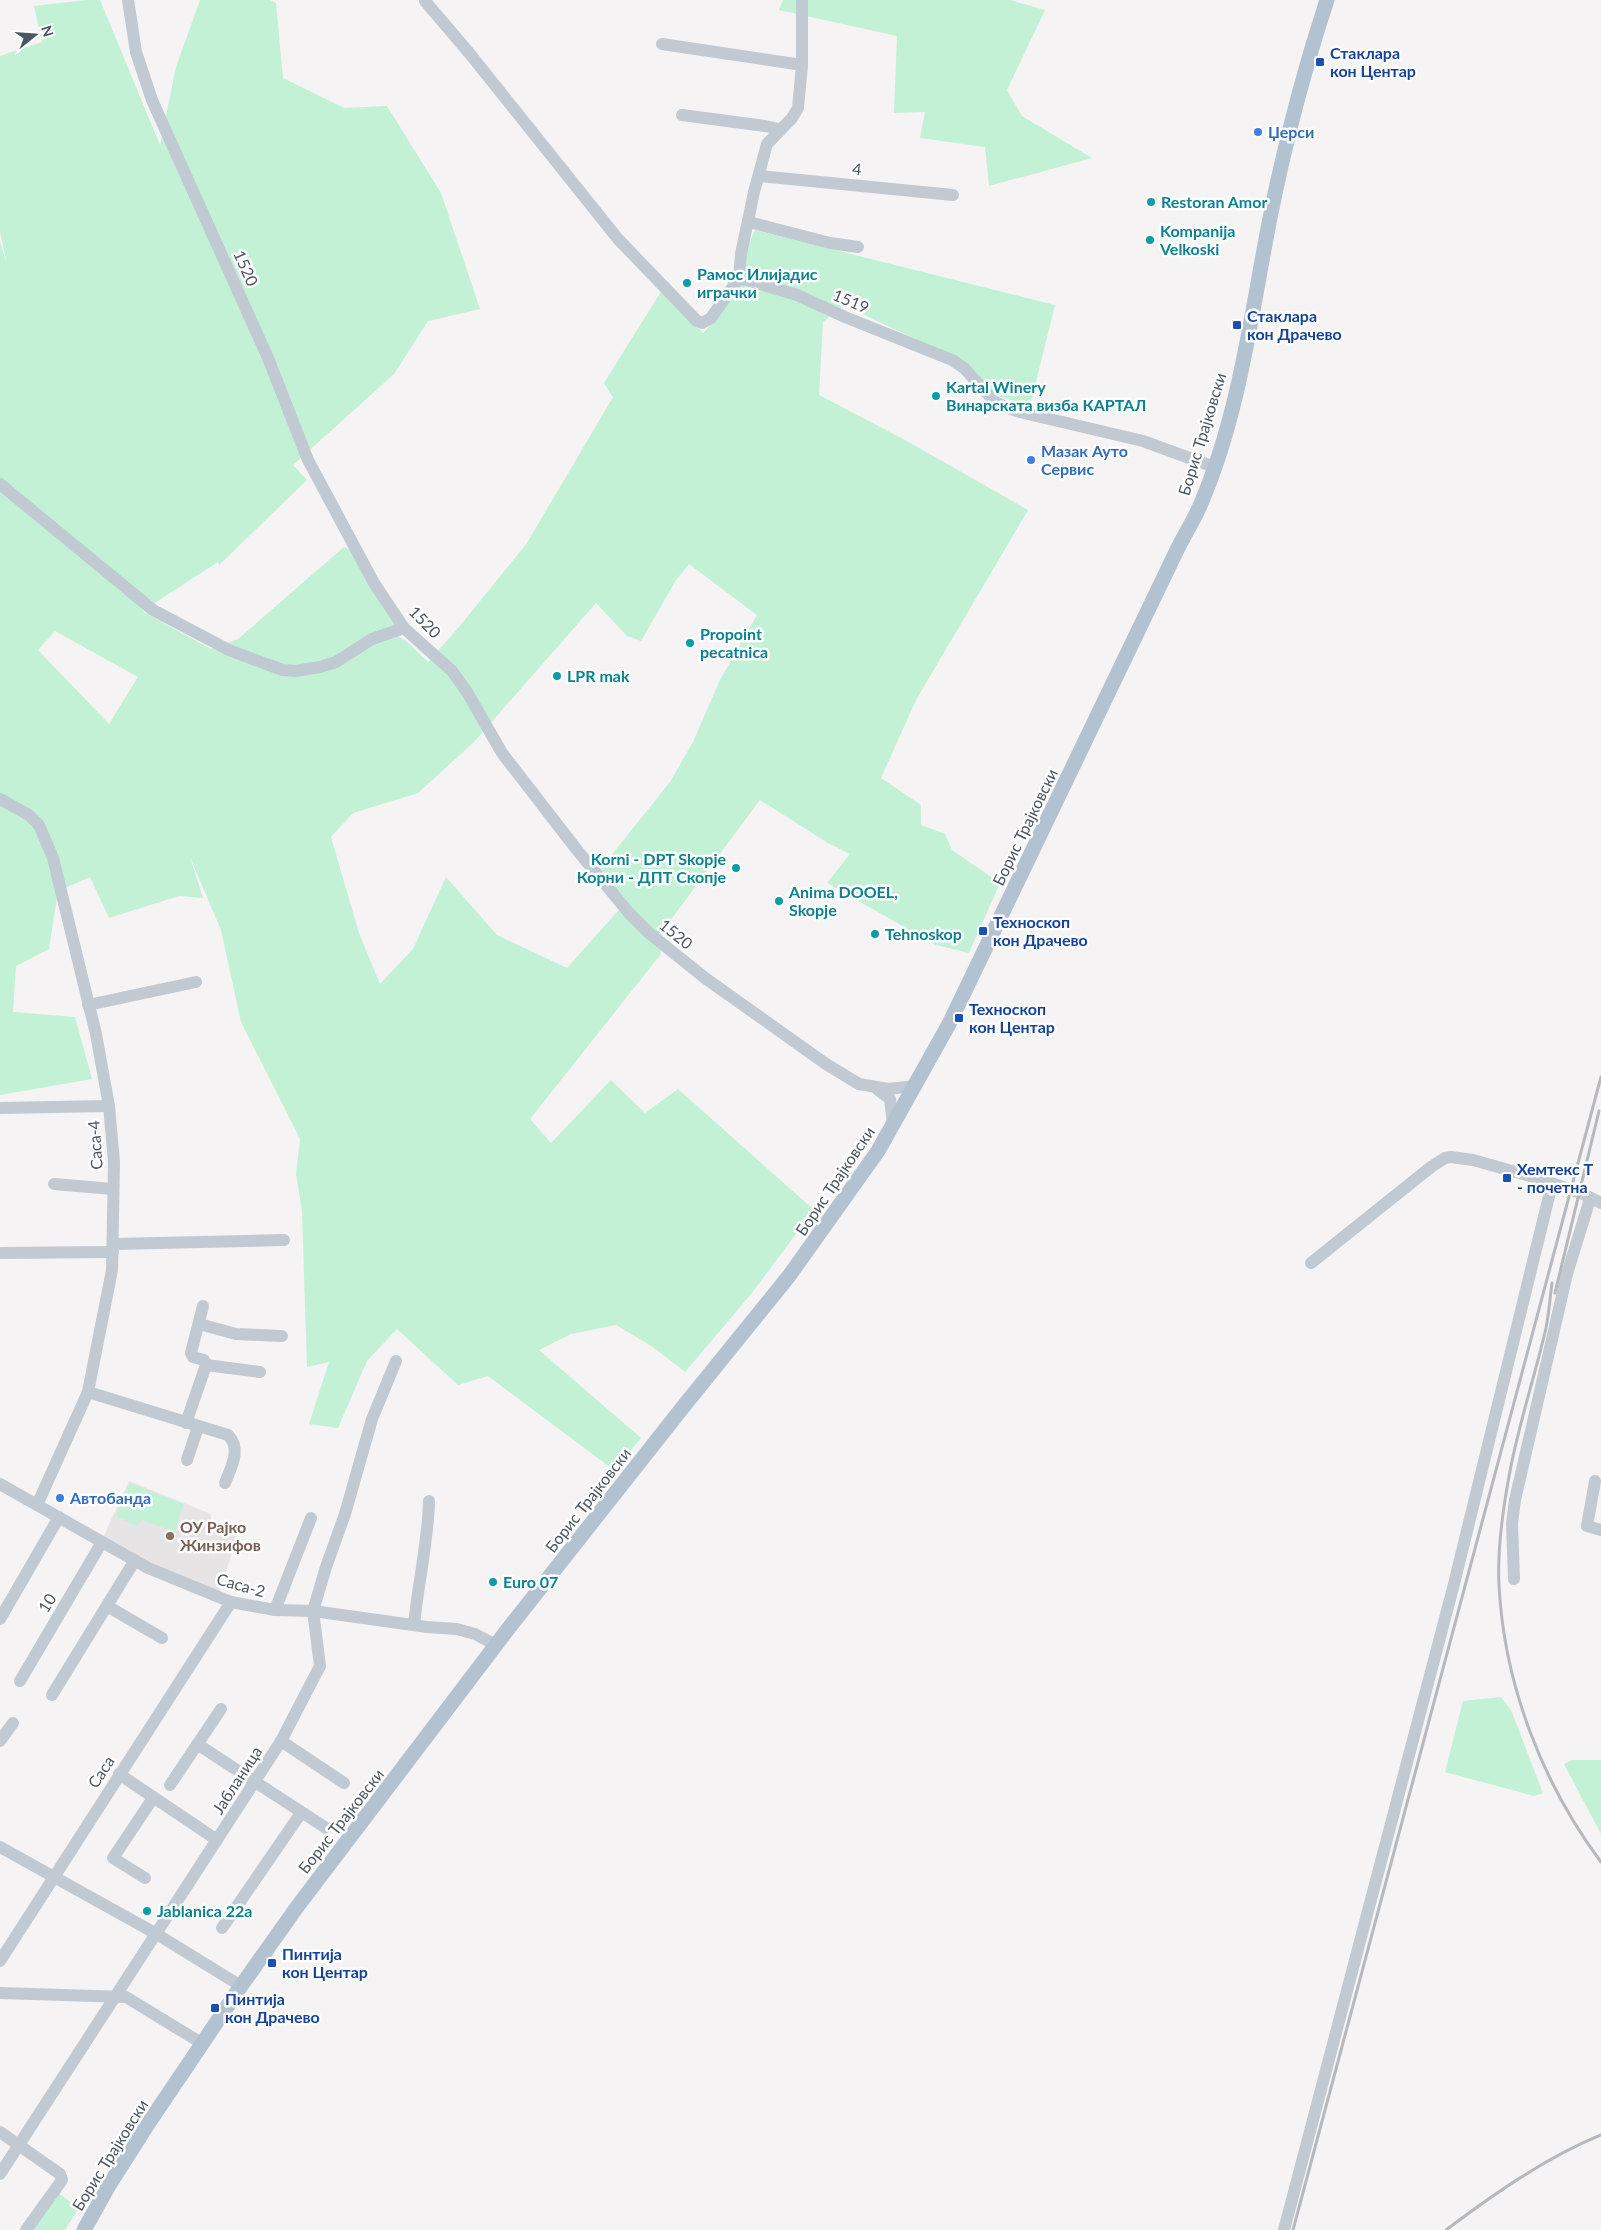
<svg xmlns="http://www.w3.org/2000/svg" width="1601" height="2230" font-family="Lato,sans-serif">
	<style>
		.education { fill: #e6e4e5 }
		.green { fill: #c3f1d5; fill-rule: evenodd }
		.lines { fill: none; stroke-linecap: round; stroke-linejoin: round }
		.minor { stroke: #c1cad2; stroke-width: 12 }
		.major { stroke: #b3c2d1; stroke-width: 15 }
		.rail { stroke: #b5b8bd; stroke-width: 3 }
		.transit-dot { fill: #1a4fb4; stroke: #fff; stroke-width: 2 }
		.shop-dot { fill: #3f7fe0; stroke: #fff; stroke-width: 2 }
		.culture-dot { fill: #0f9aa8; stroke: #fff; stroke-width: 2 }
		.education-dot { fill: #8d6e63; stroke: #fff; stroke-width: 2 }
		.labels { text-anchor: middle; stroke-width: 5; stroke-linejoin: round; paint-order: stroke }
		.transit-label { font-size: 16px; font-weight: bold; fill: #164399; stroke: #fff; text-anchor: start }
		.shop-label { font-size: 16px; font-weight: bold; fill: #366cbe; stroke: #fff; text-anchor: start }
		.street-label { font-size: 16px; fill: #4a5661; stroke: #fff }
		.culture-label { font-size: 16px; font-weight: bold; fill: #0d838f; stroke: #fff; text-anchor: start }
		.education-label { font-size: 16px; font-weight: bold; fill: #785e54; stroke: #fff; text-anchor: start }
	</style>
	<rect width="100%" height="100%" fill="#f5f3f3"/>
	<polygon class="education" points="129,1481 211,1514 211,1524 239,1531 218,1596 101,1542"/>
	<g class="green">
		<path d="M86 0H100L160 145 176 67 200 0H270L276 3 283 78 344 108 387 106 441 193 480 309 428 321 394 374 293 465 307 480 219 565 218 562 142 611 211 649 238 639 344 547 363 556 401 620 398 636 406 641 428 662 459 627 527 543 613 397 604 383 662 290 703 333 719 316 755 230 1055 305 1030 406 995 395 940 351 844 305 823 322 819 395 905 440 1028 510 916 700 881 778 921 805V825L945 834 952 850 1000 883 969 953 936 945 827 883 850 854 828 843 760 800 658 937 661 954 530 1119 551 1143 611 1080 645 1113 678 1089 814 1210 751 1294 685 1372 653 1347 616 1325 571 1334 539 1350 641 1438 614 1470 488 1376 458 1385 397 1329 367 1361 338 1428 309 1424 329 1362 307 1367 302 1211 296 1174 300 1139 241 1022 221 930 190 857 203 898 179 896 109 918 90 877 58 891 49 949 16 966 13 1012 75 1017 92 1079 0 1095V242L7 264 0 232V56L42 42 34 6ZM689 564 757 615 720 680 693 742 670 782 597 873 625 903 567 968 497 935 446 877 413 949 380 984 359 933 331 837 353 813 418 793 474 742 596 603 627 636 641 641 676 580ZM55 631 138 677 109 724 38 650Z"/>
		<polygon points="783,0 1010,0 1045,10 1007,90 1022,116 1092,158 989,186 985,147 920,138 925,112 894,113 897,36 779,10"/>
		<polygon points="130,1483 183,1504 175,1532 142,1520 137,1526 116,1516"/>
		<polygon points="1501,1697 1511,1710 1543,1793 1534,1796 1445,1772 1463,1701"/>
		<polygon points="1572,1760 1601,1760 1601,1834 1564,1764"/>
		<polygon points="57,2192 79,2208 65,2230 32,2230"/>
	</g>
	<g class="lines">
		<g class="minor">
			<polyline points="128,0 136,52 152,100 268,358 308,460 374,583 404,628 452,671 467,692 502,753 577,850 629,913 649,933 705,978 826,1064 859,1084 888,1089 916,1086"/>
			<polyline points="802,0 802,65 798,108 792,118 767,144 754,192 741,254 739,278 797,295 845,317 952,360 964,368 995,402 1016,411 1143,441 1214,467"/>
			<polyline points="425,1 470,54 618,239 697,321 702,323 711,318 739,278"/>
			<polyline points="662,44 802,65"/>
			<polyline points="682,115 765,126 779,129"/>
			<polyline points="759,176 953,195"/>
			<polyline points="749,222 830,243 858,247"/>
			<polyline points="0,484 153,610 229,650 266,664 283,670 295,671 320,667 336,662 372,639 404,628"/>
			<polyline points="0,799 29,815 39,825 53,858 96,1034 109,1106 114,1162 112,1270 88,1392 37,1505"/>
			<polyline points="88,1005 196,982"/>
			<polyline points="877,1089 890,1099 893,1125"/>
			<polyline points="0,1108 109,1106"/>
			<polyline points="54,1184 113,1189"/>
			<polyline points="114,1244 284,1240"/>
			<polyline points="0,1253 113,1252"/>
			<polyline points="1311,1263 1431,1167 1445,1158 1451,1157 1473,1160 1530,1176 1581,1193 1601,1203"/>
			<polyline points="199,1324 236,1334 282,1336"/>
			<polyline points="206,1365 260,1372"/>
			<path d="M88 1392 228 1435C242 1449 231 1467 225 1483"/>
			<polyline points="186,1423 206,1365 204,1360 193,1357 191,1353 203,1306"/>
			<polyline points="187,1460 198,1427"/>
			<polyline points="1595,1481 1587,1526 1601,1530"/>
			<polyline points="0,1484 148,1568 231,1602 275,1610 313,1611 427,1627 457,1629 475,1634 496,1645"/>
			<polyline points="1514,1579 1512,1523 1515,1500 1567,1274 1590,1199"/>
			<polyline points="107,1606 162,1638"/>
			<polyline points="275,1610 311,1518"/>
			<polyline points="0,1619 59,1517"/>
			<path d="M414 1625C418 1583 428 1543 429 1501"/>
			<polyline points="20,1681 102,1542"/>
			<polyline points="52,1695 135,1560"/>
			<polyline points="0,1741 13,1723"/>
			<polyline points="281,1741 344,1783"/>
			<polyline points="197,1744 326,1828"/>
			<polyline points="119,1774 217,1840"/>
			<polyline points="170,1785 221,1709"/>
			<polyline points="0,1847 155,1933 241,1986"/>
			<polyline points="145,1878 113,1858 153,1798"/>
			<polyline points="222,1928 301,1813"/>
			<polyline points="0,1961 231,1602"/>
			<polyline points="0,1993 126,1997 203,2044"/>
			<polyline points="0,2132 60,2174 62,2180 26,2230"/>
			<polyline points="0,2174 281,1741 320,1666 313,1611 326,1567 345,1514 372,1419 396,1361"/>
			<polyline points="1284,2230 1453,1588 1552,1184"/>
		</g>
		<path class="major" d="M84 2230 108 2187 148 2124 241 1986 297 1907 508 1629 683 1407 789 1276 878 1151 949 1024 1176 552C1184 535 1195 519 1202 501 1239 414 1251 316 1269 223 1284 147 1303 73 1327 0"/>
		<g class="rail">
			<path d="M1552 1283C1550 1298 1549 1313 1546 1328 1535 1376 1519 1423 1510 1471 1503 1508 1497 1547 1499 1585 1504 1684 1542 1783 1601 1862"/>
			<polyline points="1555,1293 1599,1111"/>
			<polyline points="1293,2230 1601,1077"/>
			<path d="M1446 2230C1494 2194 1545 2158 1601 2135"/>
		</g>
	</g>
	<g class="transit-dot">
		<rect x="1315" y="57" width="10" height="10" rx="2.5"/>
		<rect x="1232" y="320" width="10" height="10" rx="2.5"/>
		<rect x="978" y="926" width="10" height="10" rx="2.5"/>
		<rect x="954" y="1013" width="10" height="10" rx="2.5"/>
		<rect x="1502" y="1173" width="10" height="10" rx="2.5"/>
		<rect x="267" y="1958" width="10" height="10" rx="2.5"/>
		<rect x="210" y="2003" width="10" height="10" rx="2.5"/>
	</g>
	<g class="shop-dot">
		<circle cx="1258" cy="132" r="5"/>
		<circle cx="1031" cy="460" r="5"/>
		<circle cx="60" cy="1498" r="5"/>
	</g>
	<g class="culture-dot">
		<circle cx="1151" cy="202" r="5"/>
		<circle cx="1150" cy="240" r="5"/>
		<circle cx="687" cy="283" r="5"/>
		<circle cx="936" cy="396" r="5"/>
		<circle cx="690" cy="643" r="5"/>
		<circle cx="557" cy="676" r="5"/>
		<circle cx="736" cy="868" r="5"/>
		<circle cx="779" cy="901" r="5"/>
		<circle cx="875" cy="934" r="5"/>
		<circle cx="493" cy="1582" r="5"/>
		<circle cx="147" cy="1911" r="5"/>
	</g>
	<circle class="education-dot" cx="170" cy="1536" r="5"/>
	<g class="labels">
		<g class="transit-label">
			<text x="1330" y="59">Стаклара<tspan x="1330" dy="18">кон Центар</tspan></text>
			<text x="1247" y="322">Стаклара<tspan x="1247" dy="18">кон Драчево</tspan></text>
			<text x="993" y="928">Техноскоп<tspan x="993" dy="18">кон Драчево</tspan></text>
			<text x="969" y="1015">Техноскоп<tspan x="969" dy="18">кон Центар</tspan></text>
			<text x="1517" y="1175">Хемтекс Т<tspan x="1517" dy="18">- почетна</tspan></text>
			<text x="282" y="1960">Пинтија<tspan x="282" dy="18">кон Центар</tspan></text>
			<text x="225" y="2005">Пинтија<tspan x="225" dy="18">кон Драчево</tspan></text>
		</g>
		<g class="shop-label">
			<text x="1268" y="138">Џерси</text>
			<text x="1041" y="457">Мазак Ауто<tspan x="1041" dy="18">Сервис</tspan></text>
			<text x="70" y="1504">Автобанда</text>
		</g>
		<g class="street-label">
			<text transform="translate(857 169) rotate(6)" y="6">4</text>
			<text transform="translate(246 268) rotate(66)" y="6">1520</text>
			<text transform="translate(851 301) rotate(23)" y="6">1519</text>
			<text transform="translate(1202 434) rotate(-73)" y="6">Борис Трајковски</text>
			<text transform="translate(425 622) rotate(46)" y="6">1520</text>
			<text transform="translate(1025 827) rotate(-64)" y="6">Борис Трајковски</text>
			<text transform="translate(676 934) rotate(39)" y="6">1520</text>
			<text transform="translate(95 1145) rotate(-94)" y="6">Саса-4</text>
			<text transform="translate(835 1181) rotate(-56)" y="6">Борис Трајковски</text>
			<text transform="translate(588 1500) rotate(-52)" y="6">Борис Трајковски</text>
			<text transform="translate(241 1585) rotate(16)" y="6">Саса-2</text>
			<text transform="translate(47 1603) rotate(-59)" y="6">10</text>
			<text transform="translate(101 1772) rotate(-57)" y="6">Саса</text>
			<text transform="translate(237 1780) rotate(-57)" y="6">Јабланица</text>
			<text transform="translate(341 1821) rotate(-52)" y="6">Борис Трајковски</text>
			<text transform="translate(110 2155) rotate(-58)" y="6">Борис Трајковски</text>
		</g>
		<g class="culture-label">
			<text x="1161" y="208">Restoran Amor</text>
			<text x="1160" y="237">Kompanija<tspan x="1160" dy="18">Velkoski</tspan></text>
			<text x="697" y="280">Рамос Илијадис<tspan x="697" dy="18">играчки</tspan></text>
			<text x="946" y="393">Kartal Winery<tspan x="946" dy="18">Винарската визба КАРТАЛ</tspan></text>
			<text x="700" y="640">Propoint<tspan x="700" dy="18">pecatnica</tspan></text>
			<text x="567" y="682">LPR mak</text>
			<text x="726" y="865" text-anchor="end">Korni - DPT Skopje<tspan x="726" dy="18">Корни - ДПТ Скопје</tspan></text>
			<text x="789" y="898">Anima DOOEL,<tspan x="789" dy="18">Skopje</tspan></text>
			<text x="885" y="940">Tehnoskop</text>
			<text x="503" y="1588">Euro 07</text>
			<text x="157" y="1917">Jablanica 22a</text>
		</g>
		<g class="education-label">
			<text x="180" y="1533">ОУ Рајко<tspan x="180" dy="18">Жинзифов</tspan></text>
		</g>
	</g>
	<g transform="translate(35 35) rotate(73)" stroke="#ffffff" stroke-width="4" paint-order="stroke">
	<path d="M0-4L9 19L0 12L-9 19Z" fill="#4a5661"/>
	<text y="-8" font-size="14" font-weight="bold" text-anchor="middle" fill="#4a5661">N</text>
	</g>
</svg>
